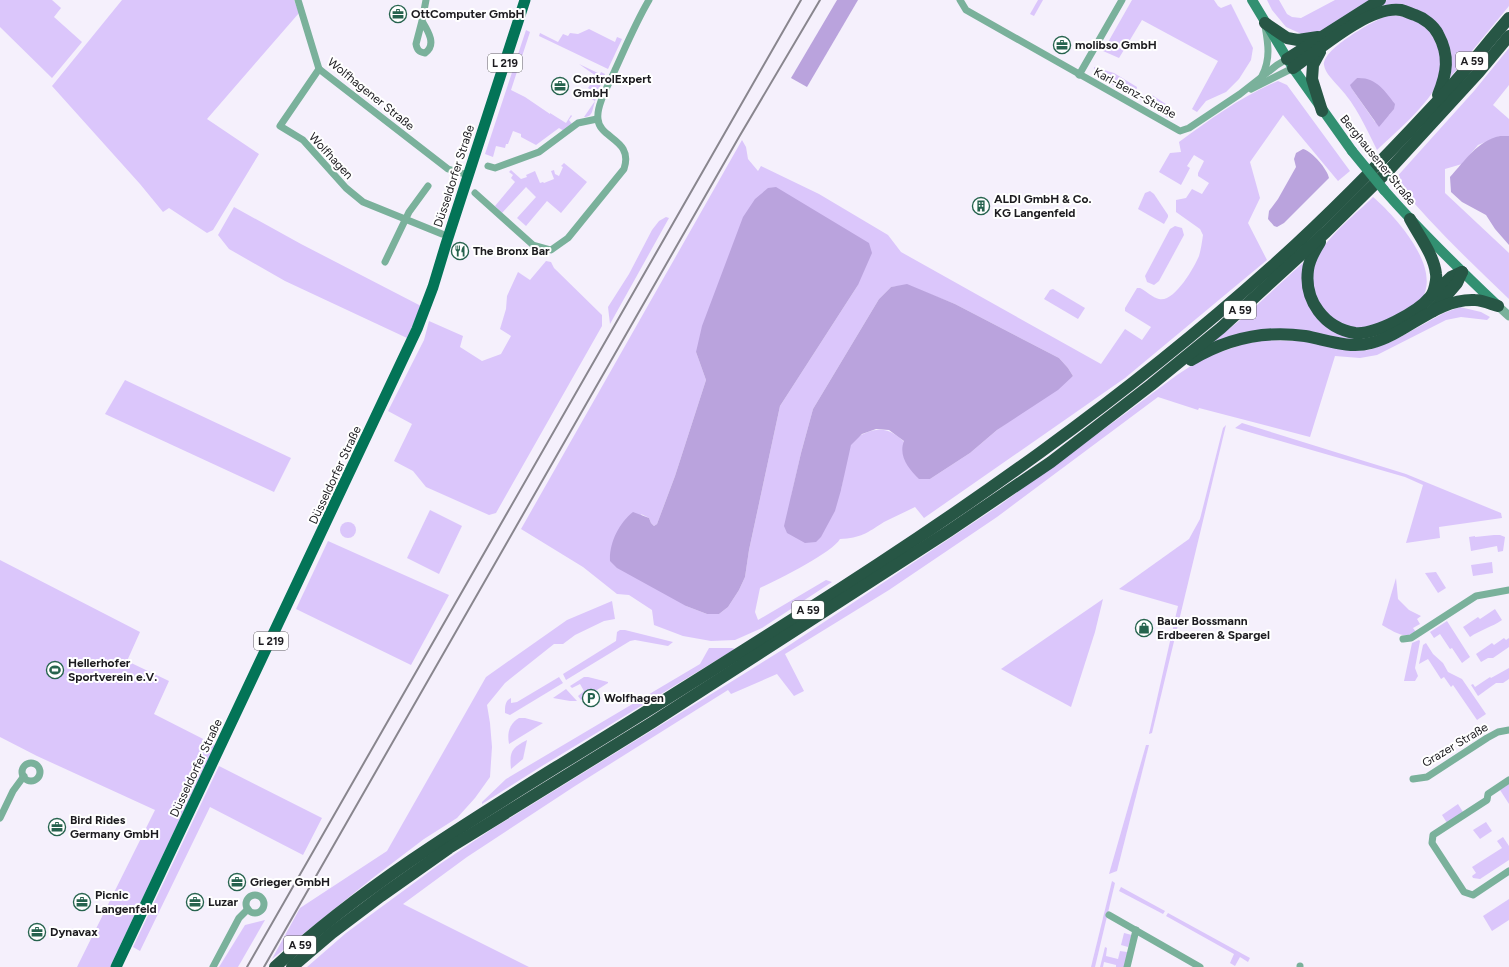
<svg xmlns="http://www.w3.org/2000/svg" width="1509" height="967" font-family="Figtree,sans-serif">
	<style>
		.green { fill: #dbc6fb; fill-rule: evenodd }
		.water { fill: #baa3dd }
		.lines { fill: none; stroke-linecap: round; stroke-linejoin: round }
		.minor { stroke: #7ab19b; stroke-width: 7 }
		.tertiary { stroke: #7ab19b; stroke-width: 9 }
		.secondary { stroke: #329071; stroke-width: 10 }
		.primary { stroke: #037457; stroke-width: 11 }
		.motorway { stroke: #275645; stroke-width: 12 }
		.rail { stroke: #89868e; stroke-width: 2 }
		.secondary-bridge { stroke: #329071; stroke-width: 10 }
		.labels { text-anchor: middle; stroke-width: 4; stroke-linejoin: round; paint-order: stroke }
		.shield { fill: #fff; stroke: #605f62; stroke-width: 1 }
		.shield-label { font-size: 11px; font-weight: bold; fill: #1c1b1f }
		.poi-label { font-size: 12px; font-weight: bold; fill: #1c1b1f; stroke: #fff; text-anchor: start }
		.street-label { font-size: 12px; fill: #1c1b1f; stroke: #fff }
	</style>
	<rect width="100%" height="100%" fill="#f5f0fc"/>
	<g class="green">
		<polygon points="0,0 52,0 61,8 54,17 82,42 52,78 0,27"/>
		<polygon points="122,0 294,0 299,13 207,119 259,154 213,230 207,233 169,208 163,212 140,184 52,86"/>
		<polygon points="1038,0 1043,0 1034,16 1030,14"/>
		<polygon points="1132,0 1214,0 1218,6 1221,8 1231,4 1253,48 1251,60 1239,79 1226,92 1206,101 1197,112 1192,109 1218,61 1142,20 1119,58 1103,51"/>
		<polygon points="1267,0 1279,0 1287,14 1292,17 1301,18 1335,0 1370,0 1326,30 1306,36 1286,27 1272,10"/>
		<polygon points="1387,0 1509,0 1509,6 1448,80 1450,57 1415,12 1372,8"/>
		<path d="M1388 15C1405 15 1429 22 1435 41 1438 48 1443 57 1442 64 1442 70 1440 77 1438 82 1430 103 1394 134 1377 150 1366 128 1356 105 1339 87 1334 81 1325 73 1324 65 1323 48 1374 21 1388 15ZM1357 78 1369 80 1394 108 1389 115 1375 122 1352 89Z"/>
		<polygon points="589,29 615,42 617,37 622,39 608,69 539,36 540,33 558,42 563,34 568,36 570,33 578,34"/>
		<polygon points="526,30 530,32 511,90 525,97 550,114 550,113 566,123 571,115 572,116 569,120 572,124 564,131 559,128 536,145 521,137 521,134 513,131 508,144 506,144 505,148 496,146 493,157 485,154"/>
		<path d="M1509 48V85L1493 105 1509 119V136H1500L1478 145 1462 164 1445 169V193L1509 253V299C1469 261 1430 223 1394 180L1474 91Z"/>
		<path d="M579 64 600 74 601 72 605 74 597 94 592 112C591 115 588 117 584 117L595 101 590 98 594 92 588 88 596 76Z"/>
		<path d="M1094 67 1114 73 1137 87 1136 92 1149 99 1152 95 1169 106 1172 114 1170 119 1161 114 1159 110 1108 82C1100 83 1094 75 1094 67Z"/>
		<path d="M1278 81 1287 85 1350 171 1338 181 1283 115 1250 162 1260 198 1248 223 1267 260 1125 378 924 518 915 507C905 512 894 517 884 522 867 533 861 538 840 539 832 553 777 580 760 588L755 612 758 620 826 580 832 582 762 628 735 640 711 641 683 636 654 625 652 610 629 595 617 594 583 567 521 529 742 140 746 147 748 159 758 171 761 166 819 194 888 235 901 252 1101 364 1125 329 1142 340 1151 327 1125 311V308L1137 288H1140C1146 291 1153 298 1159 299 1174 303 1194 268 1199 256 1201 249 1202 242 1203 235L1200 229 1176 212V200L1186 198 1192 189 1202 194 1209 183 1198 176V173L1204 161 1194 155 1187 166 1190 168 1181 185 1159 172 1170 153 1181 152 1179 142C1211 119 1242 96 1278 81ZM858 285 780 406 749 550 745 577 739 590 728 607 719 614H707L686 606 641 514 649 518 651 523 654 526 657 524 675 476 706 380 696 352ZM907 285 955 304 1059 358 1068 368 1073 376 997 430 970 453 930 479C916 458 899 420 868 432 862 434 854 439 851 444 848 450 843 481 841 490L791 497 801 453 813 409 879 299 891 287Z"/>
		<polygon points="564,163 587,182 561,213 547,201 526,226 517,218 536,197 526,187 502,213 495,206 515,182 511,178 513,175 509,172 511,170 521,179 527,177 526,175 535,171 540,183 543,182 544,183 554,179 551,171 554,170 555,174 559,176 563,167 561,166"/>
		<polygon points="1150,191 1154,194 1168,215 1168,217 1164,224 1138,209 1145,193"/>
		<path d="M1373 197C1395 216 1440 265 1423 297 1419 304 1402 312 1395 315 1385 321 1368 331 1356 330 1349 329 1330 316 1323 313 1320 304 1311 287 1311 278 1311 248 1353 217 1373 197Z"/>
		<polygon points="234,207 301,244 421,306 407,338 285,281 229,249 218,235"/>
		<polygon points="666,217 669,218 610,324 608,307 629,274 652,230 659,221"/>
		<polygon points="1175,226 1182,228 1184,235 1159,281 1154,285 1147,282 1145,276 1170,229"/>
		<polygon points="1307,259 1307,299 1360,342 1294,332 1206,347 1244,317"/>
		<polygon points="546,261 551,262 554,268 602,315 602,326 496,513 489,515 426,487 413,471 394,461 412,424 388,411 424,340 429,321 463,336 460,347 482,361 501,354 511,336 500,329 506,309 507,296 518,272 530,280"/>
		<polygon points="1053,289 1085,308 1078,319 1044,299 1050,290"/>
		<polygon points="1460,307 1481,312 1490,317 1487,320 1461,317 1446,320 1377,355 1360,358 1335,356 1310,437 1199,408 1198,410 1158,397 997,517 889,590 785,654 804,691 794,696 777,674 731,694 728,690 575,786 467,857 403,904 529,967 307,967 346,933 437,866 492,829 734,680 782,650 1000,505 1126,413 1177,375 1203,358 1244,344 1265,340 1303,341 1354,351 1369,350 1393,341 1444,313"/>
		<polygon points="125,380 291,458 274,492 105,414"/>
		<polygon points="1242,423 1406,474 1501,513 1502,518 1439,527 1440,538 1406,543 1423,485 1405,477 1235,428"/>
		<polygon points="1226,425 1152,733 1149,734 1178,606 1119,589 1189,539 1200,519 1223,428"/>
		<polygon points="430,510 462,526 439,574 407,558"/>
		<circle cx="348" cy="530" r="8"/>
		<polygon points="1494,535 1500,535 1505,537 1503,551 1498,552 1497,546 1471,551 1469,537 1475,536 1475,537"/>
		<polygon points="328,541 449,595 411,665 296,609"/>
		<polygon points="0,560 140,632 127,661 169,681 154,714 215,745 110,967 77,967 155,810 37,756 0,737"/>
		<polygon points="1492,562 1493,573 1473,576 1471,565"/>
		<polygon points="1436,572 1446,588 1438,593 1425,573"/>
		<path d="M1396 578 1398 599 1409 610 1421 616 1417 619 1420 624 1413 628 1416 632C1404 640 1393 631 1382 625Z"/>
		<polygon points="1103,599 1095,632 1071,707 1001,669"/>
		<polygon points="612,601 615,619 604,621 575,635 563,644 554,644 505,683 487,705 490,723 492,747 490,777 475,798 457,818 424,839 374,877 272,959 300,908 387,851 486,677 567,620"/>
		<path d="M1495 609 1502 620C1492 627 1480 630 1470 637L1463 627 1478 617 1480 619Z"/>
		<polygon points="1447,621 1470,657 1462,663 1452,648 1450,649 1440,634 1434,638 1430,632"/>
		<polygon points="620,630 625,630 673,642 668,646 635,640 630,641 566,680 563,674 616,641 617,632"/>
		<polygon points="1504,638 1506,640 1509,638 1509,647 1493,658 1488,658 1481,662 1476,654 1492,643 1494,645"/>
		<polygon points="1419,640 1420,641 1415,668 1418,676 1415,681 1404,681 1412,643"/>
		<polygon points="1426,643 1433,654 1443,663 1448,672 1462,679 1486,714 1477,720 1453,685 1451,687 1444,677 1441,679 1428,659 1419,664 1423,645"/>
		<polygon points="709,648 732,648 735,649 542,766 482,804 482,802 506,779 700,664"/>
		<polygon points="1509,668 1509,679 1503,683 1496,683 1478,696 1471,685 1473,684 1475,687 1490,677 1491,678"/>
		<path d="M559 677 563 683 510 715 505 713C505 706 505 701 511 698V703L517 702Z"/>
		<polygon points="584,677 588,677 608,682 608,683 581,700 578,696 584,691 580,684 572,688 570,686"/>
		<polygon points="566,689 577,701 570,701 553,698"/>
		<path d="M519 718H525L543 723 509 744C507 733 509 724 519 718Z"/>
		<path d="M527 740 523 759 511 769C509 751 512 748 527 740Z"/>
		<polygon points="1146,745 1149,745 1117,871 1109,874"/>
		<polygon points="219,766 322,818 303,855 210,807 140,951 133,947"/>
		<polygon points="1509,784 1509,804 1500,790"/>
		<polygon points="1458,804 1463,812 1447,823 1442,815"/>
		<polygon points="1486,822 1492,831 1480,839 1473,830"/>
		<polygon points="1503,837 1509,846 1509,860 1480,879 1473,878 1472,876 1476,873 1472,867 1502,848 1497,841"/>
		<polygon points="1112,881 1115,883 1095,967 1091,967"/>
		<polygon points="1121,887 1165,911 1163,914 1119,891"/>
		<polygon points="1509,899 1509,920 1492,931 1483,916"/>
		<polygon points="1168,913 1250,958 1248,962 1240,957 1235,966 1230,963 1234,954 1166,916"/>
		<polygon points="265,920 238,967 219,967 245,925"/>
		<polygon points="1124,933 1132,935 1128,947 1121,945"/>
		<polygon points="1105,947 1107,948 1106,956 1118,959 1120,951 1127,952 1128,953 1124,967 1116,967 1116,965 1104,962 1103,967 1100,967"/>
	</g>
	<g class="water">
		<polygon points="837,0 858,0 807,87 791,78"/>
		<path d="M1357 78C1376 77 1385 91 1395 104L1394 109 1379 127 1352 89 1350 85Z"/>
		<path d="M1500 136H1509V245L1495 229 1486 215 1462 202 1451 192 1450 177C1465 161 1477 141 1500 136Z"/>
		<path d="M1303 149C1312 151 1328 170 1329 178L1284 223 1277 227 1274 226 1268 219 1269 211 1278 199 1296 167 1294 159 1296 153Z"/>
		<path d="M776 187 869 243 872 253 858 285 780 406 749 550 745 577 739 590 728 607 719 614H707L686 606 617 568 610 561C609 543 619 523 633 512L649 518 651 523 654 526 657 524 675 476 706 380 696 352 702 326 743 217 755 199 768 188Z"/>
		<path d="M907 284 955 304 1059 358 1068 368 1073 376 1058 390 997 430 970 453 930 479H919C909 469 898 456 904 441L889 430 876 429 862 434 851 445 841 490 835 511 821 537 816 542 805 543 787 533 784 526 801 453 813 409 879 299 891 287Z"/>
	</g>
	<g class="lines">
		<g class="minor">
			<polyline points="298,0 319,69 448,169 468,175"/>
			<polyline points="960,0 966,10 1180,131 1189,128 1240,94 1277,65 1287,59"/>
			<path d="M422 21C428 31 437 45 425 53 419 52 417 50 416 44L422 21 426 0"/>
			<polyline points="319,69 280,126 303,140 346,188 363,202 442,234"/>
			<polyline points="1079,75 1122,0"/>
			<path d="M1262 76C1271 59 1268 43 1265 26"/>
			<polyline points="1251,89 1293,68"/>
			<polyline points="488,166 495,168 539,152 578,123 597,119"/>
			<path d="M475 193 533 245 551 250 568 238 624 169C634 139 599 139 598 119 596 105 610 82 615 70 626 46 636 22 649 0"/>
			<polyline points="385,262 409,212 428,186"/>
			<polyline points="1403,639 1411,638 1476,596 1509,590"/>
			<circle cx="31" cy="772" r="9"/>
			<polyline points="1413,779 1427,777 1487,738 1498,732 1509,730"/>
			<polyline points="1509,780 1488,794 1487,800 1433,835 1432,843 1464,892 1473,895 1509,871"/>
			<polyline points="0,818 13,791 24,776"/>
			<circle cx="255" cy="904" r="9"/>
			<polyline points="1109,915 1200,967"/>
			<polyline points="213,967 239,918 248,909"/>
			<polyline points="1127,967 1136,930"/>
			<polyline points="1300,967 1300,966"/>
		</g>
		<polyline class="tertiary" points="1498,306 1509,316"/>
		<g class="secondary">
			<polyline points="1252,0 1293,68 1352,151"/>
			<path d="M1384 190C1419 230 1458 268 1497 305"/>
		</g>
		<polyline class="primary" points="116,967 417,329 433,287 446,244 525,0"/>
		<g class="motorway">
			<polyline points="1265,23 1287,38 1298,40 1318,37"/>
			<polyline points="1320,52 1313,65 1312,79 1322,111"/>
			<polyline points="1287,59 1380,0"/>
			<path d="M1293 68C1319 50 1369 5 1401 10 1406 11 1411 14 1415 15 1424 18 1434 26 1438 34 1450 56 1447 73 1438 95"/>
			<path d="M1320 242C1315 250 1309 260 1308 270 1304 300 1324 328 1355 333 1375 335 1418 312 1430 297 1434 293 1437 280 1436 274 1434 255 1419 236 1410 219"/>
			<polyline points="1432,295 1451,277 1462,272"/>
			<polyline points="1433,311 1457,283 1462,272"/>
			<path d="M1191 360C1226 339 1264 330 1305 336 1327 340 1349 349 1371 343 1407 334 1436 298 1475 300 1482 300 1491 304 1498 306"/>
			<path d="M275 967C362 887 463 825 563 763 641 715 719 666 796 617 962 512 1124 399 1270 268 1327 217 1380 163 1432 107 1459 79 1483 48 1509 18"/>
			<polyline points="292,967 332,933 381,896 449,848 653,722 949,531 1051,462 1151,385 1221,328 1326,232 1390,169 1479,72 1509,36"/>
		</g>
		<g class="rail">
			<polyline points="247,967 801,0"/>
			<polyline points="264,967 739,137 820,0"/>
		</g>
		<polyline class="secondary-bridge" points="1352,151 1384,190"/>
	</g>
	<defs>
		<g id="office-ring" transform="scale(0.9)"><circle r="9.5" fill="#fff" stroke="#26634e" stroke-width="1.5"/><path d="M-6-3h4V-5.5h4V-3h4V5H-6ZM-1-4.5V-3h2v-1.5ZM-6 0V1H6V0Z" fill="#26634e"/></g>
		<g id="building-ring" transform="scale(0.9)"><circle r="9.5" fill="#fff" stroke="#26634e" stroke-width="1.5"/><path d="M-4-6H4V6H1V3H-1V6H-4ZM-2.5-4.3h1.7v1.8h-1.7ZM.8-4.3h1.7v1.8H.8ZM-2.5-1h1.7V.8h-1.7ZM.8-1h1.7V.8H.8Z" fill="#26634e"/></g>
		<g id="restaurant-ring" transform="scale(0.9)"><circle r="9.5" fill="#fff" stroke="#26634e" stroke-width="1.5"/><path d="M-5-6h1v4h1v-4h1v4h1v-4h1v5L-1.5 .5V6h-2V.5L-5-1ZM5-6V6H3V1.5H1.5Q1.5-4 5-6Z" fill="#26634e"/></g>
		<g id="shop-ring" transform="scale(0.9)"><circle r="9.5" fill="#fff" stroke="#26634e" stroke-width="1.5"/><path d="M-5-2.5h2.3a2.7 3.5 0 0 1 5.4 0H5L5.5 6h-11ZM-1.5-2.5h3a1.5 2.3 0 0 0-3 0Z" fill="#26634e"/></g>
		<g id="stadium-ring" transform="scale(0.9)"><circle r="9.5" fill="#fff" stroke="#26634e" stroke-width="1.5"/><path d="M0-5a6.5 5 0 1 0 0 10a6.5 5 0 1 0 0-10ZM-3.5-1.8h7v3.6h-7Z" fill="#26634e"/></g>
		<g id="parking-ring" transform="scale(0.9)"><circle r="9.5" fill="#fff" stroke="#26634e" stroke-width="1.5"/><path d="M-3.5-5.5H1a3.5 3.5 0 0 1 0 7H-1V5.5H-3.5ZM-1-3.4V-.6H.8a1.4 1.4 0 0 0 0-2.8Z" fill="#26634e"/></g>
	</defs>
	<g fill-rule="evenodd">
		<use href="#office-ring" x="398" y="14"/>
		<use href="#office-ring" x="1062" y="45"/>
		<use href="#office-ring" x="560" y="86"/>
		<use href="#building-ring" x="981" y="206"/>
		<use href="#restaurant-ring" x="460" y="251"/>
		<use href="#shop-ring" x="1144" y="628"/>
		<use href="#stadium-ring" x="55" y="670"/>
		<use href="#parking-ring" x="591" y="698"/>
		<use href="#office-ring" x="57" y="827"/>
		<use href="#office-ring" x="237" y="882"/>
		<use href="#office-ring" x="82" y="902"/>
		<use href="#office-ring" x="195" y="902"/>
		<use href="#office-ring" x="37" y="932"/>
	</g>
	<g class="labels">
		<g class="shield">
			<rect x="1456" y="52" width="32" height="18" rx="3"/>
			<rect x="488" y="54" width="34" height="18" rx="3"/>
			<rect x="1224" y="301" width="32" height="18" rx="3"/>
			<rect x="792" y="601" width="32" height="18" rx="3"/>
			<rect x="254" y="632" width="34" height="18" rx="3"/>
			<rect x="284" y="936" width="32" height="18" rx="3"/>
		</g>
		<g class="shield-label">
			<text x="1472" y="65">A 59</text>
			<text x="505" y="67">L 219</text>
			<text x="1240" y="314">A 59</text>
			<text x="808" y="614">A 59</text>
			<text x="271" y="645">L 219</text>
			<text x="300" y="949">A 59</text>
		</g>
		<g class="poi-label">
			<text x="411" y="18">OttComputer GmbH</text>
			<text x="1075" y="49">molibso GmbH</text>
			<text x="573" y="83">ControlExpert<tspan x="573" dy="14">GmbH</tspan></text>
			<text x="994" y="203">ALDI GmbH &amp; Co.<tspan x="994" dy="14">KG Langenfeld</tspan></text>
			<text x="473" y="255">The Bronx Bar</text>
			<text x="1157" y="625">Bauer Bossmann<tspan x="1157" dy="14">Erdbeeren &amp; Spargel</tspan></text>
			<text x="68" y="667">Hellerhofer<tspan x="68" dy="14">Sportverein e.V.</tspan></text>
			<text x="604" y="702">Wolfhagen</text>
			<text x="70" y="824">Bird Rides<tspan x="70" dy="14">Germany GmbH</tspan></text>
			<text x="250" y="886">Grieger GmbH</text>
			<text x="95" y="899">Picnic<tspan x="95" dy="14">Langenfeld</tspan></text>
			<text x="208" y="906">Luzar</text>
			<text x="50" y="936">Dynavax</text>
		</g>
		<g class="street-label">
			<text transform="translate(1135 93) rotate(29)" y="4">Karl-Benz-Straße</text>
			<text transform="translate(371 94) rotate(39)" y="4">Wolfhagener Straße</text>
			<text transform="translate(331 156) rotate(47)" y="4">Wolfhagen</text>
			<text transform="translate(1378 160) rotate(51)" y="4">Berghausener Straße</text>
			<text transform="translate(454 176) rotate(-72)" y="4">Düsseldorfer Straße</text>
			<text transform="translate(335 475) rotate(-65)" y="4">Düsseldorfer Straße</text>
			<text transform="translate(1455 745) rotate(-31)" y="4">Grazer Straße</text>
			<text transform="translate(196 768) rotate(-65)" y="4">Düsseldorfer Straße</text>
		</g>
	</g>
</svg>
